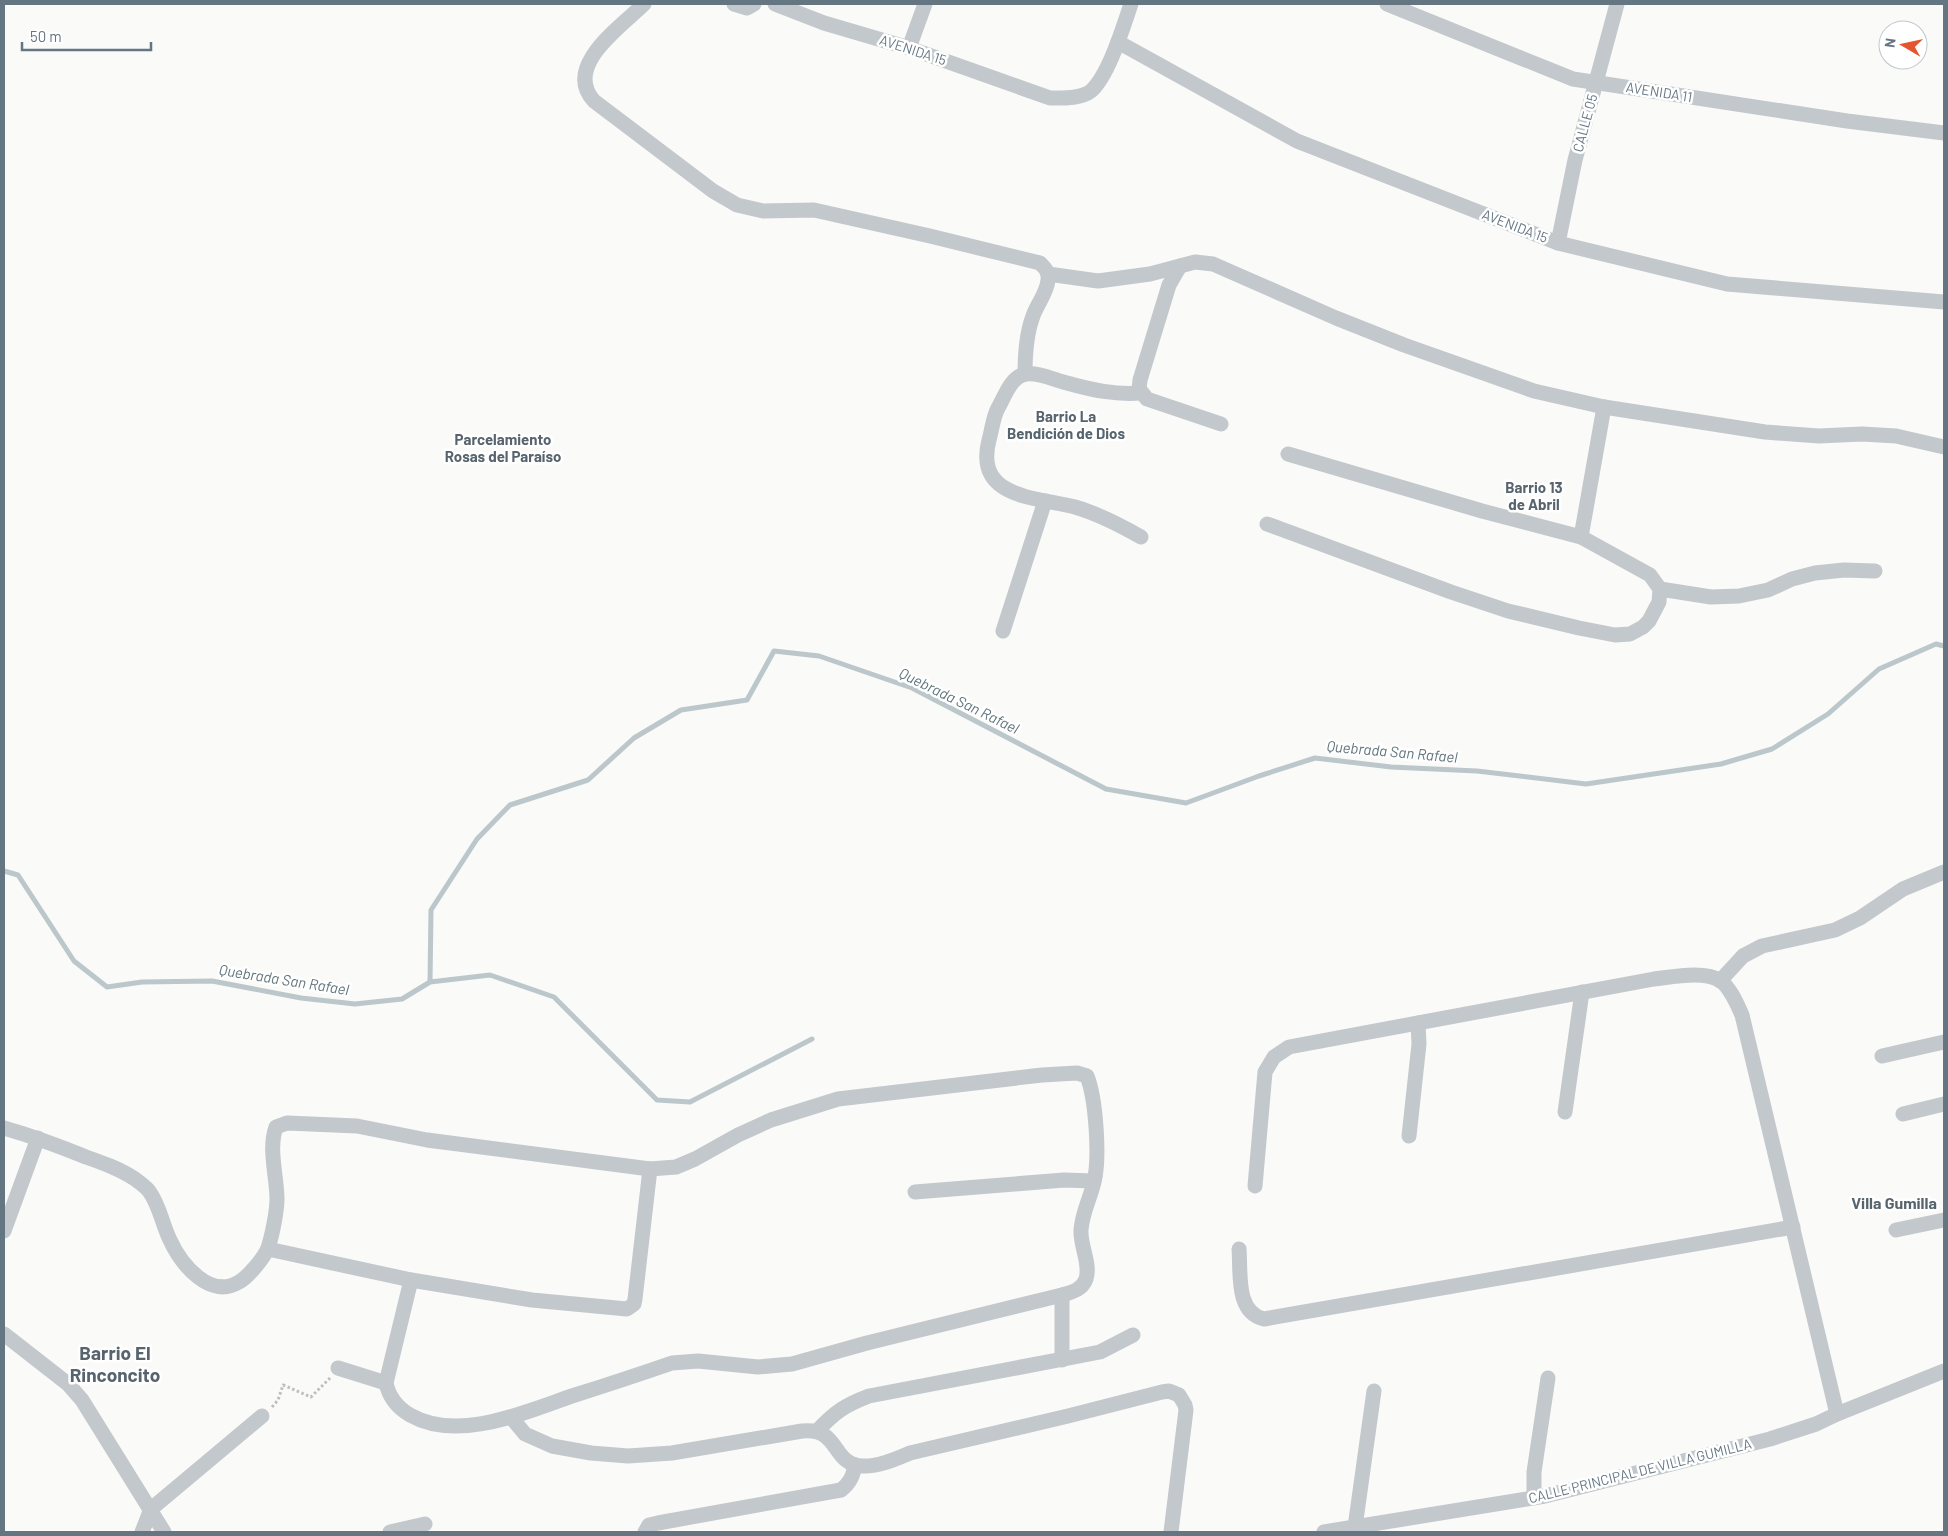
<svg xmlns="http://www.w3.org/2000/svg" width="1948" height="1536" font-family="Barlow,sans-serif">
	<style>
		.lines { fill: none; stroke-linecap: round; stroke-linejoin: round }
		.stream { stroke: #bbc7cb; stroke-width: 5 }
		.path { stroke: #bbbfc2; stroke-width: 3; stroke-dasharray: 2.5 2.5; stroke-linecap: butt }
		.street { stroke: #c3c8cc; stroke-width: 15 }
		.labels { text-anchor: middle; stroke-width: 5; stroke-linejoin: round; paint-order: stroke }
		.street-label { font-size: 14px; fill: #657683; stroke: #fff }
		.neighbourhood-label { font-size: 15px; font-weight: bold; fill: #57646e; stroke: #fff }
		.water-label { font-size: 15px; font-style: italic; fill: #60757c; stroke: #fff }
		.quarter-label { font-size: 16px; font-weight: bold; fill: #57646e; stroke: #fff }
		.district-label { font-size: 19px; font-weight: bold; fill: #57646e; stroke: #fff }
	</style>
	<rect width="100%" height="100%" fill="#fafaf8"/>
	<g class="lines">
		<g class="stream">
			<polyline points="4,871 18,875 74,961 107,987 142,982 212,981 301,998 355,1004 402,999 430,982 490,975 554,997 657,1100 690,1102 812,1039"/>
			<polyline points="430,982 431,910 477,839 510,805 588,780 634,738 681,710 747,700 774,651 819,656 912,688 1106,789 1186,803 1259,776 1315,758 1391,767 1477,771 1586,784 1721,764 1772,749 1828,714 1879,669 1936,644 1944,646"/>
		</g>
		<polyline class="path" points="272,1407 278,1400 283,1385 311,1397 330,1378"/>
		<g class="street">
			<path d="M644 4C622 26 562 66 594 101L713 191 737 205 763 211 814 210 930 236 1040 263C1045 268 1049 272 1048 280 1047 293 1037 304 1033 316 1026 334 1025 355 1025 374"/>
			<polyline points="734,4 747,8 754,4"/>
			<path d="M775 4 824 23 909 48 1050 98C1062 98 1081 99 1091 91 1109 75 1123 27 1131 4"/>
			<polyline points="1387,4 1573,79 1847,121 1944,133"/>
			<polyline points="1118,42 1297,141 1558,243 1727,284 1944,302"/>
			<polyline points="909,48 925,4"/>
			<polyline points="1558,243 1575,160 1617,4"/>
			<polyline points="1180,266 1169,285 1140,380 1139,389 1147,399 1221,424"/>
			<polyline points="1048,274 1098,281 1150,274 1195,262 1213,264 1336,318 1404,345 1534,391 1604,407 1765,432 1819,436 1862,434 1896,436 1944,447"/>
			<polyline points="1267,524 1451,592 1508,611 1579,628 1615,635 1630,634 1643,627 1649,621 1659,602 1660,589 1650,575 1581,537 1482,511 1288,454"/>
			<path d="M1141 537C1120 525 1099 514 1075 507 1037 497 974 499 989 440 992 430 993 417 998 408 1005 396 1011 376 1026 374 1038 372 1055 380 1067 383 1092 390 1115 395 1141 393"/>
			<polyline points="1581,537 1604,407"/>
			<polyline points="1660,589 1711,597 1739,596 1768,590 1792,579 1815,573 1844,570 1875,571"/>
			<polyline points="1003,631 1045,501"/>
			<polyline points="1720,981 1743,956 1762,946 1835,930 1860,918 1903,889 1944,872"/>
			<polyline points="1882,1056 1944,1042"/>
			<polyline points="1565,1112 1582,992"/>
			<polyline points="1903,1114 1944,1104"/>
			<path d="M4 1128C32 1136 59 1146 86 1157 103 1163 120 1169 135 1179 139 1182 146 1187 149 1191 160 1206 162 1224 170 1240 181 1264 210 1300 239 1282 248 1277 264 1258 268 1248 272 1236 277 1211 277 1199 277 1177 268 1149 276 1127L287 1123 357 1126 427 1140 650 1169 676 1167 695 1159 738 1135 771 1120 838 1099 1042 1075 1077 1073 1087 1076C1096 1099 1100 1158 1094 1182 1090 1199 1082 1213 1081 1230 1080 1246 1091 1264 1086 1279 1082 1290 1072 1292 1062 1295L867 1343 792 1364 758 1367 698 1361 672 1363C640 1374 607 1385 575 1395 527 1411 459 1443 410 1415 398 1408 389 1397 386 1383L411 1280"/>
			<polyline points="1409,1136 1419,1044 1418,1023"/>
			<path d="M1255 1186 1265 1072 1274 1057 1289 1047 1654 979C1672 977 1705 970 1721 981 1731 989 1737 1004 1742 1015L1837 1414"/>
			<polyline points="915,1192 1064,1180 1094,1181"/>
			<polyline points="1896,1230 1944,1220"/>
			<polyline points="4,1231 38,1138"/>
			<polyline points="268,1249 411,1280 532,1300 627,1309 634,1304 635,1299 650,1169"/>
			<path d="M1239 1249C1241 1272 1235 1312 1264 1319L1793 1227"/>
			<polyline points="1062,1295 1062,1360"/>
			<polyline points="4,1334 68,1384 82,1400 164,1532"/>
			<polyline points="338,1368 386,1383"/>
			<path d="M511 1417 525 1434 552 1446 591 1453 628 1456 672 1453 802 1431C840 1427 831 1464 862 1466 878 1467 896 1459 910 1453L1068 1416 1162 1392 1169 1391 1179 1395 1185 1405 1186 1410 1171 1532"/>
			<path d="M817 1431C835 1412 845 1405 869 1396L1100 1352 1133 1335"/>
			<polyline points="1534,1498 1534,1472 1548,1378"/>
			<polyline points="1355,1527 1374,1391"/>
			<polyline points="142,1532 151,1509 262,1416"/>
			<polyline points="390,1532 425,1524"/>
			<path d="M645 1532 649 1525 658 1523 841 1490C850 1483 853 1476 855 1465"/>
			<polyline points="1324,1532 1545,1496 1770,1439 1816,1424 1837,1414 1944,1371"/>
		</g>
	</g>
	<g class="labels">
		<g class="street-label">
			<text transform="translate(913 50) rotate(18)" y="5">AVENIDA 15</text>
			<text transform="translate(1659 92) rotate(9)" y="5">AVENIDA 11</text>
			<text transform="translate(1585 123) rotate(-75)" y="5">CALLE 05</text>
			<text transform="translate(1515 226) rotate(21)" y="5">AVENIDA 15</text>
			<text transform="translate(1640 1471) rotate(-14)" y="5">CALLE PRINCIPAL DE VILLA GUMILLA</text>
		</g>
		<g class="neighbourhood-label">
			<text x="1066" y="422">Barrio La<tspan x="1066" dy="17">Bendición de Dios</tspan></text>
			<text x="503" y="445">Parcelamiento<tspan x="503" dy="17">Rosas del Paraíso</tspan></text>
			<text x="1534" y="493">Barrio 13<tspan x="1534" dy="17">de Abril</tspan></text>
		</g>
		<g class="water-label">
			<text transform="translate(959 701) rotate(26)" y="5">Quebrada San Rafael</text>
			<text transform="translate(1392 752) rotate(5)" y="5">Quebrada San Rafael</text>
			<text transform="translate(284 980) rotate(9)" y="5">Quebrada San Rafael</text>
		</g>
		<g class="quarter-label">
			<text x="1894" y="1209">Villa Gumilla</text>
		</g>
		<g class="district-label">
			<text x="115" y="1360">Barrio El<tspan x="115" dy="22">Rinconcito</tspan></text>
		</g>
	</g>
	<rect width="1948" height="1536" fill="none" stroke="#657683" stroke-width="10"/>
	<g transform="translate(1903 45) rotate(279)"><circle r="24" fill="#ffffff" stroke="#c1c8cd"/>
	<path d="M0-4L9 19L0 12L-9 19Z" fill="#e4572e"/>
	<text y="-8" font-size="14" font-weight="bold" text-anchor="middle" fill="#657683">N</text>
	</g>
	<path d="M22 42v8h129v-8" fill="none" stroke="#657683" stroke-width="2.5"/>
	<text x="30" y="42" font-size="15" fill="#657683" stroke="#ffffff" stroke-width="4" paint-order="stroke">50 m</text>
</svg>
